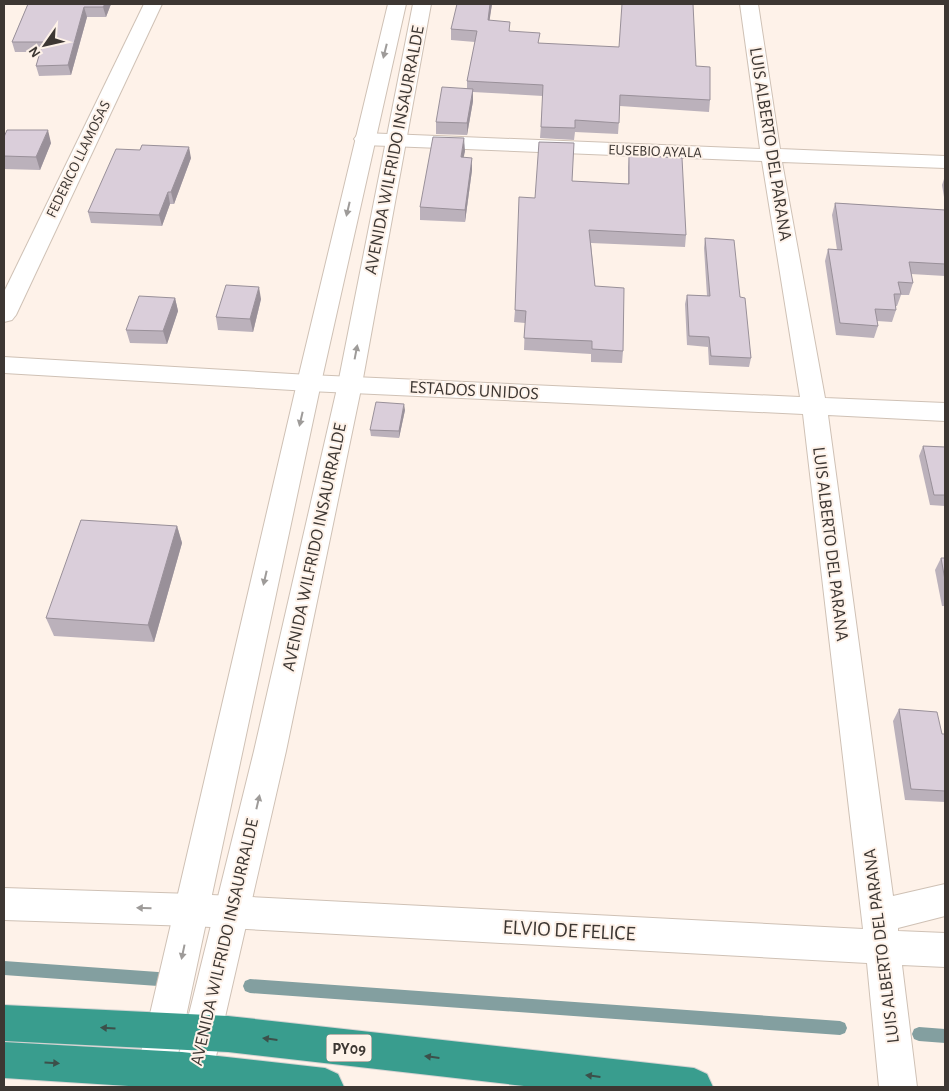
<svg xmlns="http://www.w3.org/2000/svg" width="949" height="1091" font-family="'Alegreya Sans',sans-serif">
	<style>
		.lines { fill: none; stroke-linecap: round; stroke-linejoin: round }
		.stream { fill: #839fa0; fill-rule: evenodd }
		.street-casing { stroke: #cfc1b5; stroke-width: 2 }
		.secondary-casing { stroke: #cfc1b5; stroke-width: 2 }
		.highway-casing { stroke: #d4d3d2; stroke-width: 2 }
		.street { fill: #fff; fill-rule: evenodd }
		.secondary { fill: #fff; fill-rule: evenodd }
		.highway { fill: #399d8e; fill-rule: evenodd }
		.wall { fill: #bbb1bb }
		.shaded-wall { fill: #999099 }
		.building { fill: #daceda; stroke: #999099 }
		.oneway { fill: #9e9b99 }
		.oneway2 { fill: #3c504a }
		.labels { text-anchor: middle; stroke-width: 4; stroke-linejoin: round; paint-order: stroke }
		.far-street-label { font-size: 15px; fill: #3d3733; stroke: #fef2e9 }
		.shield { fill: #fef2e9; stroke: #776f6a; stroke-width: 1 }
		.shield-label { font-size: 16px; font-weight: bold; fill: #3d3733 }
		.street-label { font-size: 18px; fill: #3d3733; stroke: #fef2e9 }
		.near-street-label { font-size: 21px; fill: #3d3733; stroke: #fef2e9 }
	</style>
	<rect width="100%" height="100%" fill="#fef2e9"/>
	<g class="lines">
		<g class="stream">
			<polygon points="4,961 172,973 177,975 179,980 177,985 172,987 4,975"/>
			<polygon points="250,979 840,1021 845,1023 847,1028 845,1033 840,1035 250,993 245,991 243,986 245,981"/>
			<polygon points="919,1027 945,1029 945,1043 919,1041 914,1039 912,1034 914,1029"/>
		</g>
		<g class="street-casing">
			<g id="street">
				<polygon points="144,4 162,4 16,315 12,320 4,322 4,292"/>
				<polygon points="740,4 758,4 780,149 945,156 945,168 782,162 825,398 945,403 945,421 828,415 893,896 945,884 945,916 898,928 898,931 945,933 945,967 902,965 917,1087 879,1087 867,963 192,926 4,920 4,888 192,894 863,929 803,414 309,391 4,373 4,357 309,375 800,397 762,161 364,145 357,143 354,139 357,135 364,133 760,149"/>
			</g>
		</g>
		<g class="secondary-casing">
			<g id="secondary">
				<polygon points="388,4 406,4 321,383 171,1087 133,1087 297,383"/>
				<polygon points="413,4 431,4 362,384 286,751 209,1087 171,1087 254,751 338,384"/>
			</g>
		</g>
		<g class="highway-casing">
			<g id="highway">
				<polygon points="4,1005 228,1016 694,1068 707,1074 713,1087 533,1087 228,1052 4,1041"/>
				<polygon points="4,1042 182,1052 325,1068 338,1074 344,1087 144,1087 4,1078"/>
			</g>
		</g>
		<use href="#street" class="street"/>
		<use href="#secondary" class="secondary"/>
		<use href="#highway" class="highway"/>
	</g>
	<g class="wall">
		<polygon points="28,4 111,4 106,17 87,17 71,75 39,76 36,66 40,52 15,52 12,42"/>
		<polygon points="492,4 489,21 510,31 539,43 696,66 710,100 709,112 620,106 618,134 575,132 574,140 540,138 543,96 473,92 473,101 467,135 436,134 436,122 467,88 467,81 475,42 451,40 451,29"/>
		<polygon points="4,137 51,143 40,170 4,169"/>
		<polygon points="465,151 463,157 472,170 465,222 420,220 420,207"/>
		<polygon points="629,155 686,235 685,247 591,243 595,286 623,351 622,363 591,362 591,354 524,350 525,323 514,322 515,310 535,198 572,181 628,184 628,167"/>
		<polygon points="191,158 174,204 170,204 162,226 91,223 88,212"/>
		<polygon points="945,176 945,203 942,185"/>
		<polygon points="835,203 945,210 945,276 911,274 913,283 909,295 901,295 897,306 896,306 896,310 892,322 877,321 878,326 874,338 836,335 825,261 828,249 837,250 832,215"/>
		<polygon points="705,238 740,297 751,358 749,367 709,365 708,347 687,345 685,304 687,295 707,296 704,248"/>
		<polygon points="175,298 178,311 167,344 130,343 126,330"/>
		<polygon points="261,299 253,332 218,330 216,317"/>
		<polygon points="405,410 399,438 371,436 370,430"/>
		<polygon points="923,446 945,447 945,506 930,505 919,456"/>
		<polygon points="177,526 182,543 154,642 54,636 46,618"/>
		<polygon points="941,558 945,558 945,606 942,606 935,570"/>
		<polygon points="899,709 942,734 945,734 945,802 905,800 893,721"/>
	</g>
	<g class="shaded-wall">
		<polygon points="105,4 111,4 106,17 103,7"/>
		<polygon points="490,4 492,4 488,31 488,20"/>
		<polygon points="84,7 87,17 71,75 68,65"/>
		<polygon points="473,89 473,101 467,135 467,123"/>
		<polygon points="48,130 51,143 40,170 36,157"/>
		<polygon points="464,138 465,151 461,170 461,157"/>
		<polygon points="189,147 191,158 174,204 171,192"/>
		<polygon points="472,158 472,170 465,222 465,210"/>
		<polygon points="168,192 170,204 162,226 159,215"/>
		<polygon points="259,287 261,299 253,332 250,319"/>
		<polygon points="175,298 178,311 167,344 163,331"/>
		<polygon points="404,404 405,410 399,438 399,431"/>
		<polygon points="177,526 182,543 154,642 148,625"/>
	</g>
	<g class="building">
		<polygon points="28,4 105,4 103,7 84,7 68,65 36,66 43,42 12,42"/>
		<polygon points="457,4 490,4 488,20 510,22 509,31 540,33 538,43 619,47 622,4 693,4 696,66 710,67 710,100 620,95 619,123 575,120 575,128 541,127 543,85 467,81 477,31 451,29"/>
		<polygon points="442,87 473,89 467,123 436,122"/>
		<polygon points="7,130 48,130 36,157 4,156 4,137"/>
		<polygon points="433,137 464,138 461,157 472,158 465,210 420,207"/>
		<polygon points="539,142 574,143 572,181 629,184 629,155 682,158 686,235 589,230 595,286 624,288 623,351 592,349 592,341 524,338 526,311 515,310 519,197 535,198"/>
		<polygon points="142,145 189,147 171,192 168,192 159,215 88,212 116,149 140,150"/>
		<polygon points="835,203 945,210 945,264 909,262 913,283 898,282 901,294 894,294 896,310 875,309 878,326 840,323 828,249 842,250"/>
		<polygon points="705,238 734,240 740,297 745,298 751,358 711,356 709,337 689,336 687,295 710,296"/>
		<polygon points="226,285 259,287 250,319 216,317"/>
		<polygon points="139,296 175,298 163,331 126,330"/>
		<polygon points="376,402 404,404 399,431 370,430"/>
		<polygon points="923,446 945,447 945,495 934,495"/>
		<polygon points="81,520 177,526 148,625 46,618"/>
		<polygon points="941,558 945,558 945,580"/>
		<polygon points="899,709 937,712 942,734 945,734 945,791 911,789"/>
	</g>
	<defs><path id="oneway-solid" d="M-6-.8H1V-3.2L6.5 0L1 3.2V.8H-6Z" transform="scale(1.25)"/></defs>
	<g class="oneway">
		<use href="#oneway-solid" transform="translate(385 51) rotate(104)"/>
		<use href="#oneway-solid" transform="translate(348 209) rotate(103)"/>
		<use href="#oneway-solid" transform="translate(356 352) rotate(-79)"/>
		<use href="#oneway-solid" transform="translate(301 419) rotate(103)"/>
		<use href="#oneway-solid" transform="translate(265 578) rotate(103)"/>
		<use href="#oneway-solid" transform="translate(258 802) rotate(-77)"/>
		<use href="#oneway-solid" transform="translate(144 908) rotate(-178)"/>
		<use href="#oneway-solid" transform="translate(183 952) rotate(102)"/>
	</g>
	<g class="oneway2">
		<use href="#oneway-solid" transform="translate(108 1028) rotate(-177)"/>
		<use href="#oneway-solid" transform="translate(270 1039) rotate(-173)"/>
		<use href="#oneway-solid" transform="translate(432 1057) rotate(-173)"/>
		<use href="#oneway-solid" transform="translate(52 1063) rotate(4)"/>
		<use href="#oneway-solid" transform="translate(593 1076) rotate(-173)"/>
	</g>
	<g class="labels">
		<g class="far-street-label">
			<text transform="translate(655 151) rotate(2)" y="5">EUSEBIO AYALA</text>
			<text transform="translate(78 159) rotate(-64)" y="5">FEDERICO LLAMOSAS</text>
		</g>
		<rect class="shield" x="326.5" y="1034.5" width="45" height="27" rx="4"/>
		<g class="shield-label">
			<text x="349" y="1054">PY09</text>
		</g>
		<g class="street-label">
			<text transform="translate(771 144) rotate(81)" y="6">LUIS ALBERTO DEL PARANA</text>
			<text transform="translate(394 150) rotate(-79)" y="6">AVENIDA WILFRIDO INSAURRALDE</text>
			<text transform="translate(474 390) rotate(3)" y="6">ESTADOS UNIDOS</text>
			<text transform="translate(831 544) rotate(83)" y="6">LUIS ALBERTO DEL PARANA</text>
			<text transform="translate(314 547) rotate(-78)" y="6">AVENIDA WILFRIDO INSAURRALDE</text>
			<text transform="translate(224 942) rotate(-77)" y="6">AVENIDA WILFRIDO INSAURRALDE</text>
			<text transform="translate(881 946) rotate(-97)" y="6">LUIS ALBERTO DEL PARANA</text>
		</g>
		<g class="near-street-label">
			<text transform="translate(569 930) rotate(3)" y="7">ELVIO DE FELICE</text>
		</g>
	</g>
	<rect width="949" height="1091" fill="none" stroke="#3d3733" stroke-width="10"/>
	<g transform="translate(45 45) rotate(236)" stroke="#fef2e9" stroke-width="4" paint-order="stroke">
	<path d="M0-4L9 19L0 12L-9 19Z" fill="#3d3733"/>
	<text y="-8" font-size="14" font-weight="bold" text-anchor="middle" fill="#3d3733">N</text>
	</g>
</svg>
